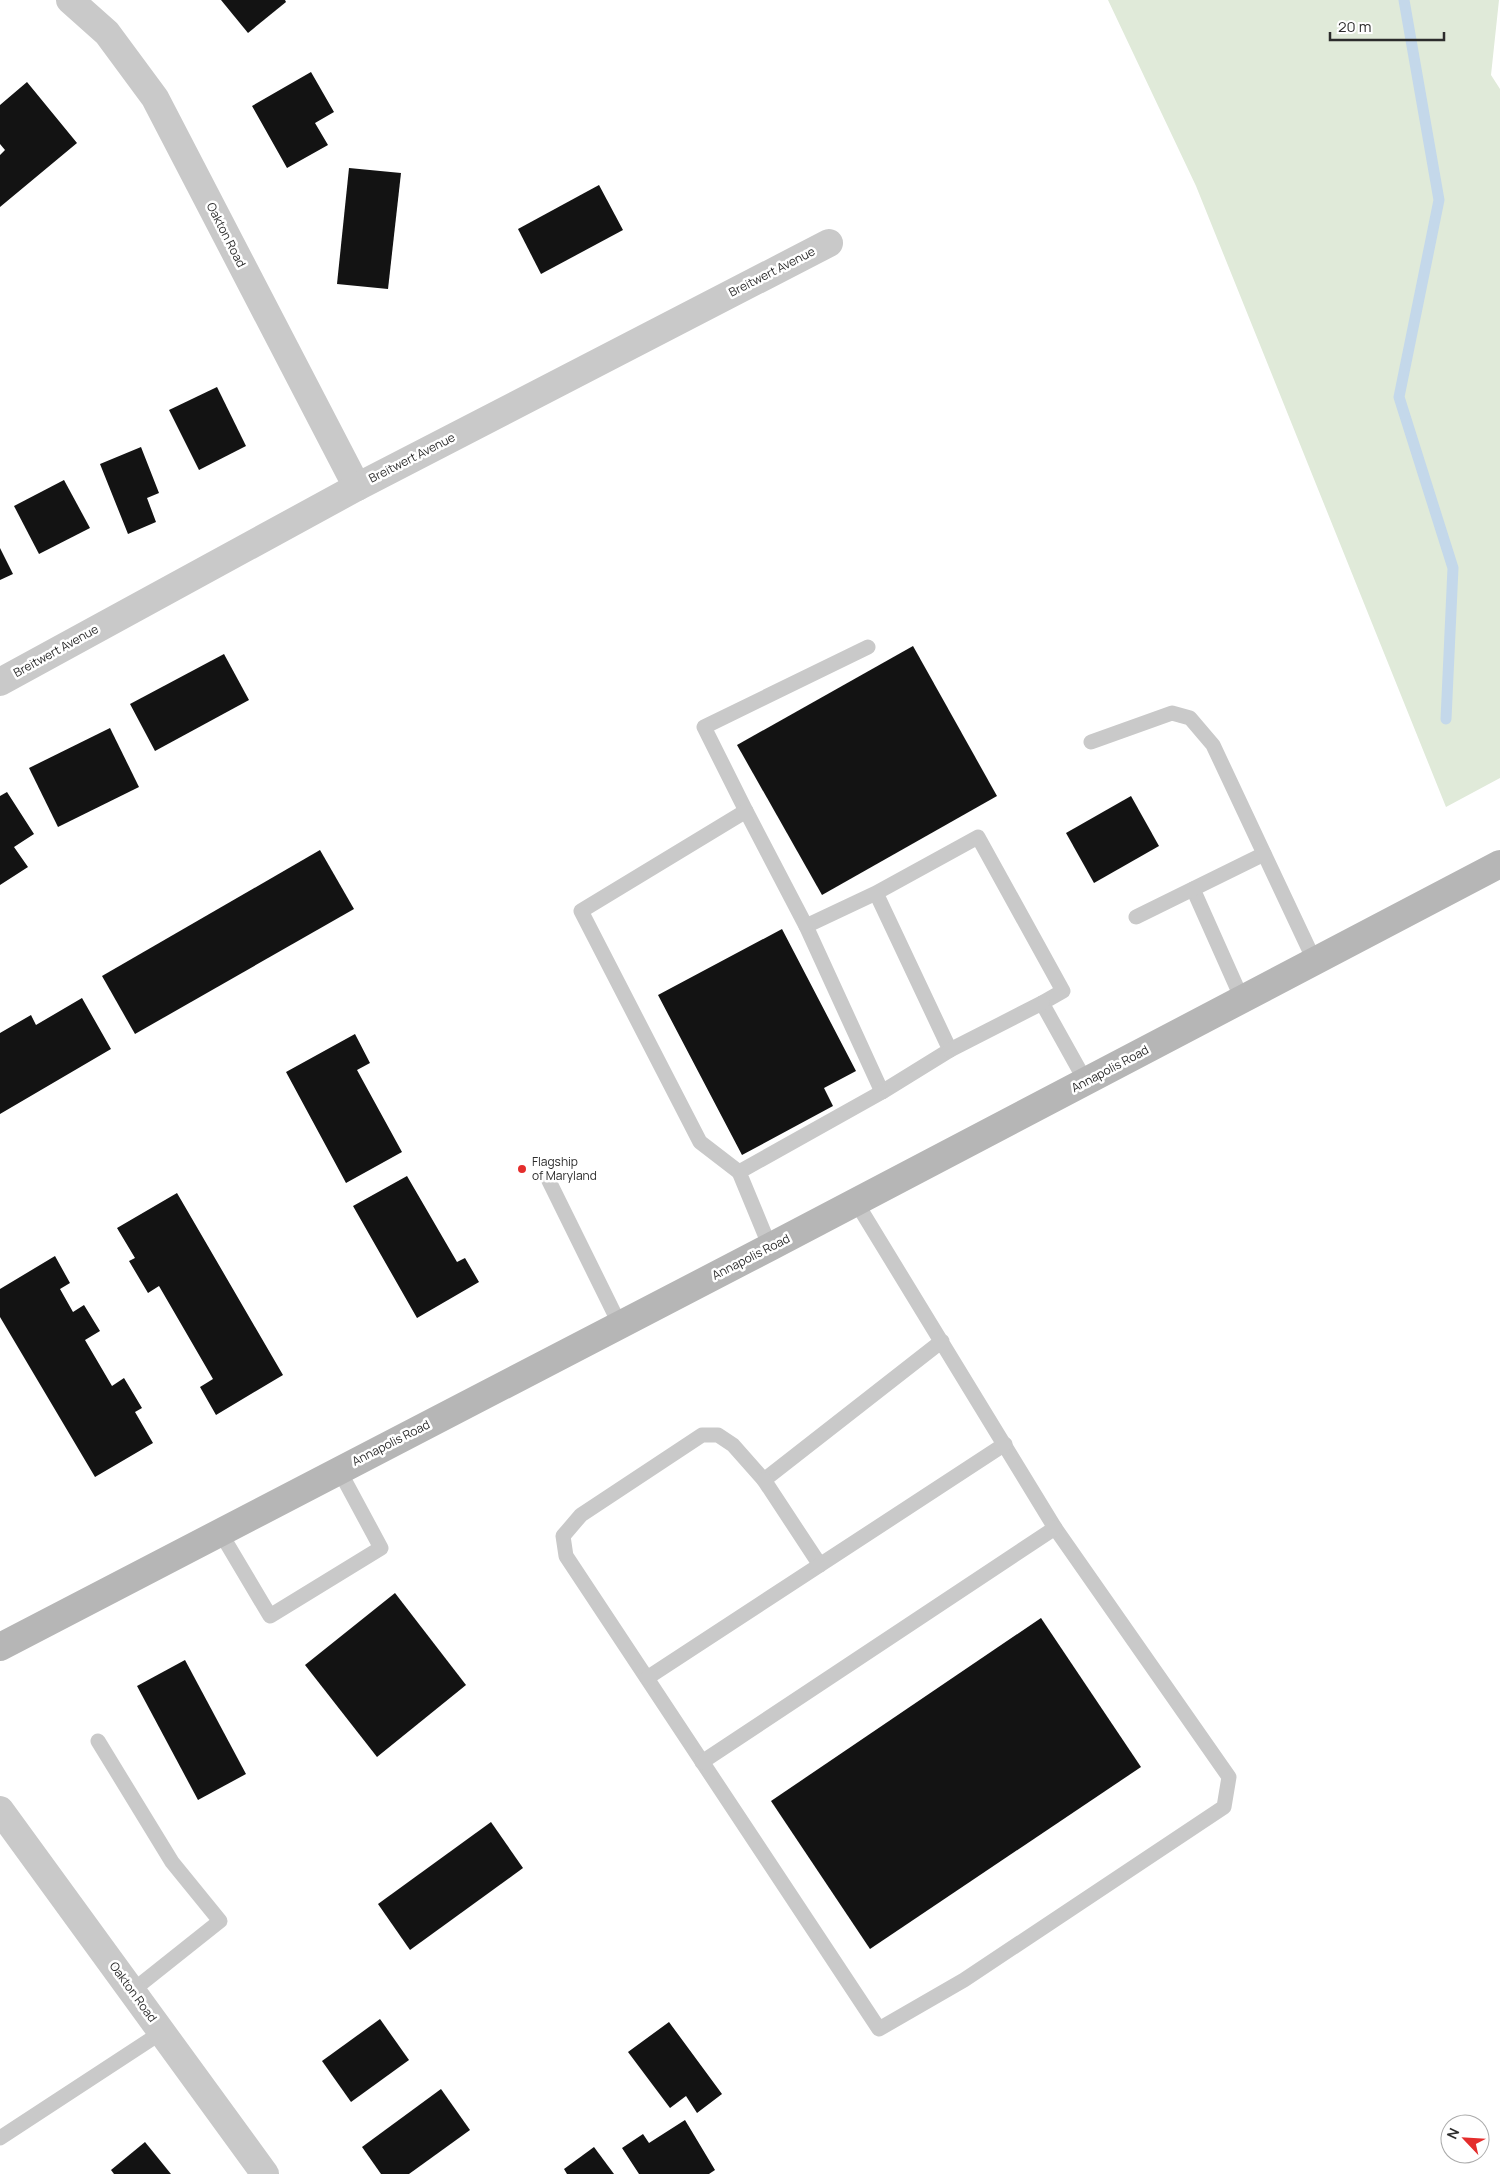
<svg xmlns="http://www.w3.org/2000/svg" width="1500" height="2174" font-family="Manrope,sans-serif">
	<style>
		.green { fill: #e0ead9 }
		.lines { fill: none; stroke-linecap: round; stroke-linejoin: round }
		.stream { stroke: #c4d8ea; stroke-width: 11 }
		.building { fill: #131313 }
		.service { stroke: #c9c9c9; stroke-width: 15 }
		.minor { stroke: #c9c9c9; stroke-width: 28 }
		.secondary { stroke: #b6b6b6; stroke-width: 28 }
		.poi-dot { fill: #e42d2c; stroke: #fff; stroke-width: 2 }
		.labels { text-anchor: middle; stroke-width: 5; stroke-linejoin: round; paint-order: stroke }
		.street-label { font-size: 12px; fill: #2c2c2c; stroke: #fff }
		.poi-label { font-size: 12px; fill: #2c2c2c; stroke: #fff; text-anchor: start }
	</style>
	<rect width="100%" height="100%" fill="#fff"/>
	<polygon class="green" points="1108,0 1499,0 1491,75 1500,89 1500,778 1446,807 1196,186"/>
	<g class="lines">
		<polyline class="stream" points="1404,0 1439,200 1399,397 1453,568 1446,719"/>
	</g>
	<g class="building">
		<polygon points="221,0 285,0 286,2 248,33"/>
		<polygon points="311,72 334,112 315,123 328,145 287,168 252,106"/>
		<polygon points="27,82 77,143 0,207 0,155 5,150 0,144 0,105"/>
		<polygon points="349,168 401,173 388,289 337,284"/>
		<polygon points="599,185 623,230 541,274 518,229"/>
		<polygon points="217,387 246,446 199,470 169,410"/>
		<polygon points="141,447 159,493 147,498 156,522 128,534 100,464"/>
		<polygon points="64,480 90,528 39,554 14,506"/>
		<polygon points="0,548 13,574 0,580"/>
		<polygon points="913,646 997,796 822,895 737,745"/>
		<polygon points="224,654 249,700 155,751 130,704"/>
		<polygon points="110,728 139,787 58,827 29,768"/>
		<polygon points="7,792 34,834 14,847 28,867 0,885 0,796"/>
		<polygon points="1131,796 1159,846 1094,883 1066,833"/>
		<polygon points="320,850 354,909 135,1034 102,976"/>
		<polygon points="782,929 856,1071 824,1088 833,1106 742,1155 658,995"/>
		<polygon points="82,998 111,1049 0,1114 0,1033 31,1015 36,1025"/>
		<polygon points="355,1034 370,1063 357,1070 402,1152 346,1183 286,1072"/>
		<polygon points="407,1176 457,1262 465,1258 479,1282 417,1318 353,1206"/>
		<polygon points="177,1193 283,1375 216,1415 200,1387 213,1379 159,1286 148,1293 129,1261 135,1258 117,1228"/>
		<polygon points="55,1256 70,1283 60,1289 73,1312 84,1305 100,1331 85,1340 112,1386 124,1378 142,1408 135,1412 153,1443 95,1477 0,1317 0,1289"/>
		<polygon points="395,1593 466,1685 377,1757 305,1665"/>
		<polygon points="1041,1618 1141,1767 870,1949 771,1801"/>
		<polygon points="185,1660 246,1774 198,1800 137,1686"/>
		<polygon points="491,1822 523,1868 410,1950 378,1904"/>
		<polygon points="380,2019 409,2060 351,2102 322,2061"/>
		<polygon points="669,2022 722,2094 697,2113 686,2096 670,2108 628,2052"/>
		<polygon points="441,2089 470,2130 409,2174 381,2174 362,2147"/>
		<polygon points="685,2120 715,2170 709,2174 639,2174 622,2148 643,2134 649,2143"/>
		<polygon points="145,2142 171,2174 114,2174 111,2170"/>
		<polygon points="594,2147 614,2174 567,2174 564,2169"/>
	</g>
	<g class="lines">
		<g class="service">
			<polyline points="1091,742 1172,713 1190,718 1213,745 1315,962"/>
			<polyline points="746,811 704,727 868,647"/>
			<polyline points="1193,889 1242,999"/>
			<polyline points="876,893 806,926 882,1092 950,1050 876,893 978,837 1063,991 1042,1003 1086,1082"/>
			<polyline points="1136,917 1264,854"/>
			<polyline points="950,1050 1042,1003"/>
			<polyline points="739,1172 700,1142 581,911 746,811 806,926"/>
			<polyline points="549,1181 620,1325"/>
			<polyline points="856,1202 1055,1528 1229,1777 1224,1807 964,1980 879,2029 566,1556 563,1536 581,1515 702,1435 718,1435 733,1445 764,1480 942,1341"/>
			<polyline points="770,1247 739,1172 882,1092"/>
			<polyline points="764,1480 820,1565"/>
			<polyline points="220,1532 270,1616 381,1548 339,1470"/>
			<polyline points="647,1678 1005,1444"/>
			<polyline points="98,1741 172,1862 220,1921 132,1991"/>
			<polyline points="702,1762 1055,1528"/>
			<polyline points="0,2138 162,2032"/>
		</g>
		<g class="minor">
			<polyline points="70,0 107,33 155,98 357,487"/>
			<polyline points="0,682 357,487 829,243"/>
			<polyline points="0,1810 265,2174"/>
		</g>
		<polyline class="secondary" points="0,1647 770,1247 1500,864"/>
	</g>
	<circle class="poi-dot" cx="522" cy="1169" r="5"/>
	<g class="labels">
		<g class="street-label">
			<text transform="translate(226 235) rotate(63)" y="4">Oakton Road</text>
			<text transform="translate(772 272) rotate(-27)" y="4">Breitwert Avenue</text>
			<text transform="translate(412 458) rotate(-27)" y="4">Breitwert Avenue</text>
			<text transform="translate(56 651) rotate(-29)" y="4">Breitwert Avenue</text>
			<text transform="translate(1110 1069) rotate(-28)" y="4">Annapolis Road</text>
			<text transform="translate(751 1257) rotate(-27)" y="4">Annapolis Road</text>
			<text transform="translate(391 1443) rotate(-27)" y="4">Annapolis Road</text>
			<text transform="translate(133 1992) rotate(54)" y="4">Oakton Road</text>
		</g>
		<g class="poi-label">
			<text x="532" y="1166">Flagship<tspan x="532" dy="14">of Maryland</tspan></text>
		</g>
	</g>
	<g transform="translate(1465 2139) rotate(295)"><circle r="24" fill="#ffffff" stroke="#ababab"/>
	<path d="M0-4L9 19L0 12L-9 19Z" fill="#e42d2c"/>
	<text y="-8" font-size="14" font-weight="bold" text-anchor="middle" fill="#2c2c2c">N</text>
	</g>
	<path d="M1330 32v8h114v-8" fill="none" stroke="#2c2c2c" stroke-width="2.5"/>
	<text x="1338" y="32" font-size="15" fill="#2c2c2c" stroke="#ffffff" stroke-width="4" paint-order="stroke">20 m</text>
</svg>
